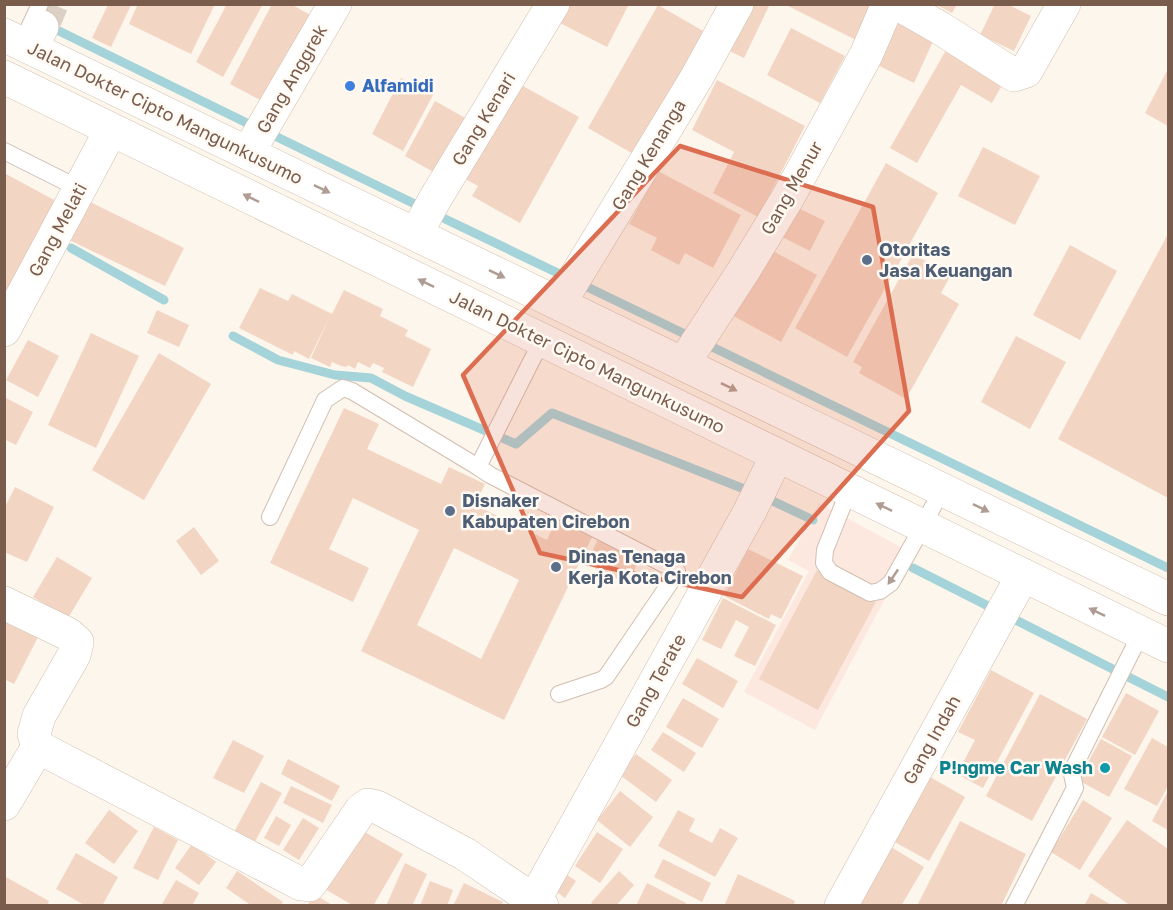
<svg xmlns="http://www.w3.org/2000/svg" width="1173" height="910" font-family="'Golos Text',sans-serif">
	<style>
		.commercial { fill: #fde8e0 }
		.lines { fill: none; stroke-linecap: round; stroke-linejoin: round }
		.stream { stroke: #a5d3da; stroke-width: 9 }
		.building { fill: #f3d5c3; fill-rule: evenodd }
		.minor-tunnel { stroke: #dcd0c4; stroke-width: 33; stroke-dasharray: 33 16; stroke-linecap: butt }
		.service-casing { stroke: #d1beb0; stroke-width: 18 }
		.minor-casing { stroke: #d1beb0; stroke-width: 34 }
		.secondary-casing { stroke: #d6c0b0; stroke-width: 34 }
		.service { stroke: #fff; stroke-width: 16 }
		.minor { stroke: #fff; stroke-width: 33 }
		.secondary { stroke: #fff; stroke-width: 33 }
		.oneway { fill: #af9d94 }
		.marked { fill: #dc6d51; fill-opacity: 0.2; stroke: #dc6d51; stroke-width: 4.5; stroke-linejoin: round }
		.shop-dot { fill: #3f7fe0; stroke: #fffaf3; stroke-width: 2 }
		.service-dot { fill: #5c6f8a; stroke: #fffaf3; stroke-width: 2 }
		.culture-dot { fill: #0f9aa8; stroke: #fffaf3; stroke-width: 2 }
		.labels { text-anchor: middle; stroke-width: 5; stroke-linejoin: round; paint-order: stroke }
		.street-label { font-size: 18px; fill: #7a5c4d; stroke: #fffaf3 }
		.shop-label { font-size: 18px; font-weight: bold; fill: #366cbe; stroke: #fffaf3; text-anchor: start }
		.service-label { font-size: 18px; font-weight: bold; fill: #4e5e75; stroke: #fffaf3; text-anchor: start }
		.culture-label { font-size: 18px; font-weight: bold; fill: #0d838f; stroke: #fffaf3; text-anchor: end }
	</style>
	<rect width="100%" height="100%" fill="#fdf6ec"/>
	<polygon class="commercial" points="819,503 910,552 815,730 744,692 809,571 788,560"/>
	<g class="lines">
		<g class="stream">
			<polyline points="57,30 255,127"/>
			<polyline points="273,135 423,208"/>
			<polyline points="441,217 564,276"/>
			<polyline points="71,248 164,300"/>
			<polyline points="581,284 691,337"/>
			<polyline points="233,336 278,360 335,375 371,378 405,396 516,444 552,413 762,496 813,520"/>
			<polyline points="706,344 1168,568"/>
			<polyline points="913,568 1168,697"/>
		</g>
	</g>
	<g class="building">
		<polygon points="138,4 215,4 191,54 129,24"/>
		<polygon points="227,4 263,4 223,77 196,62"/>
		<polygon points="272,4 291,4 310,15 264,102 230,84"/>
		<polygon points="562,4 629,4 607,47 554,20"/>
		<polygon points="741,4 770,4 744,58 721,47"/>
		<polygon points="784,4 876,4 858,41"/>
		<polygon points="935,4 957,4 952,13"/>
		<polygon points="995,4 1007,4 1031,16 1014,51 980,35"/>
		<polygon points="108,5 131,5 111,47 92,38"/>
		<polygon points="658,5 705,32 635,155 588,128"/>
		<polygon points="895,7 939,28 914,83 869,61"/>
		<polygon points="791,28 845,56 820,103 767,75"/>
		<polygon points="949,45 1006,78 992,103 961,85 917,163 890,148"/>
		<polygon points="1168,69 1168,126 1145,113"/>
		<polygon points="401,78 433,95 403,151 372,134"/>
		<polygon points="512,80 579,117 520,223 472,196 478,186 458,175"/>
		<polygon points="717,80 805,126 758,217 713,193 734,152 692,130"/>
		<polygon points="435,101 467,119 437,174 405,156"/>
		<polygon points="983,147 1040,176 1015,225 958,196"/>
		<polygon points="886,163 938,193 847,357 795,328"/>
		<polygon points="658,171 741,215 713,268 685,253 679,265 651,250 657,238 629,224"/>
		<polygon points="4,173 58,202 4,304"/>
		<polygon points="82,198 184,248 165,286 63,237"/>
		<polygon points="790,204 825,221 810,251 776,234"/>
		<polygon points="1168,234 1168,498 1058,439"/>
		<polygon points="1070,245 1117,271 1080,340 1033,315"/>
		<polygon points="764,246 817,275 781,342 728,313"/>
		<polygon points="913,254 951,275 941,293 959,304 906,399 859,373 862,367 853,362"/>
		<polygon points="260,288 288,301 292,294 332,314 344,290 383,309 380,316 408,330 405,336 431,349 413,387 382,372 384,368 373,363 370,368 358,362 355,369 348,365 347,367 341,366 332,362 330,367 311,358 329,318 309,359 294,351 293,355 239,328"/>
		<polygon points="157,310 189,325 179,347 147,333"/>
		<polygon points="91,333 139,356 96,448 48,425"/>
		<polygon points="1016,336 1066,362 1030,429 981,402"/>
		<polygon points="28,340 59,356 38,397 6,380"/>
		<polygon points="159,353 211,384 144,500 92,470"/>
		<polygon points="4,397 33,412 16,445 4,439"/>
		<path d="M344 408 379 424 367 449 441 484 449 467 485 484 475 505 547 540 556 520 592 537 504 720 361 651 419 530 353 498 329 549 369 568 353 602 270 563ZM454 548 519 580 481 659 417 625Z"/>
		<polygon points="15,487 54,507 27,562 4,552 4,509"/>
		<polygon points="194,527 219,561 201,575 176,541"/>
		<polygon points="599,537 640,557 628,584 586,564"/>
		<polygon points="748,549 803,576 781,619 771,614 769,619 724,596"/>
		<polygon points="57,557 92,578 68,618 33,597"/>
		<polygon points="817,570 876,602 818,710 759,679"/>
		<polygon points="723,598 776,625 755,666 734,656 749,627 736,620 721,649 702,640"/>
		<polygon points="4,620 38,637 14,684 4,679"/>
		<polygon points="697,658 738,681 723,708 682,684"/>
		<polygon points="991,670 1034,693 983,788 957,774 975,740 958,732"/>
		<polygon points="1126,693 1159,711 1135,755 1102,737"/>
		<polygon points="1040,694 1087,719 1032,821 986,796"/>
		<polygon points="683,698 719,719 702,748 666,727"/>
		<polygon points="663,732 696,753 684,772 651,750"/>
		<polygon points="1152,738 1168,747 1168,786 1157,806 1124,789"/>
		<polygon points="1101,739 1132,756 1109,797 1078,780"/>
		<polygon points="233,740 264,756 244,793 213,778"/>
		<polygon points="636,754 672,780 656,802 620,775"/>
		<polygon points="288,759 340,786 332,801 281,774"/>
		<polygon points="930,777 965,797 929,861 893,841"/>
		<polygon points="261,782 282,793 254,843 234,832"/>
		<polygon points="291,786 332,805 323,823 283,803"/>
		<polygon points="620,791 653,817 630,847 597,820"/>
		<polygon points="1168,791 1168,830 1152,821"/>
		<polygon points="1083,800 1112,818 1080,870 1051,852"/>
		<polygon points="109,810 138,831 114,864 85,843"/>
		<polygon points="678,810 695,819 689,831 712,843 720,828 738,838 715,877 658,846"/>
		<polygon points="276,816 291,825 279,846 264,838"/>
		<polygon points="303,818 319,828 299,860 283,850"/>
		<polygon points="1127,820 1168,849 1168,906 1131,906 1088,876"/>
		<polygon points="960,821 1026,854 1001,906 917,906"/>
		<polygon points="352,825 403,854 373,906 354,906 318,885"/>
		<polygon points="154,827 178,840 158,880 133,868"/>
		<polygon points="597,832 623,849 600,883 575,866"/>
		<polygon points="192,844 216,862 199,885 175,868"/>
		<polygon points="886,844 924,867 901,906 850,906"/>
		<polygon points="76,853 118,877 102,906 86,906 56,889"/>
		<polygon points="663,859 711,883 702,902 654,877"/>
		<polygon points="405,863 427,874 412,906 386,906"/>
		<polygon points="557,868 576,881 565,898 546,884"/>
		<polygon points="237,871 283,902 280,906 252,906 226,888"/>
		<polygon points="619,871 634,885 616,906 594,906 591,903"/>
		<polygon points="738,874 795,901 793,906 724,906"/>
		<polygon points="4,876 49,901 47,906 4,906"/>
		<polygon points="176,880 199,893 192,906 161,906"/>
		<polygon points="430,881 453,890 447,906 420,906"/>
		<polygon points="464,883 503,902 501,906 453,906"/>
		<polygon points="647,883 686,903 685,906 636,906"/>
		<polygon points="1091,893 1113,906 1084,906"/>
		<polygon points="314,894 334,906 307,906"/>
	</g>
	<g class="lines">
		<polyline class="minor-tunnel" points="42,27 52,4"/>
		<g class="service-casing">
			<g id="service">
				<polyline points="27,32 40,4"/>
				<polyline points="4,151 80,189"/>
				<polyline points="542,340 478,467 490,475 677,571 676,574 606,677 601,680 559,694"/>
				<polyline points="849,490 825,550 824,563 830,572 870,593 880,591 891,583 923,526 942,489"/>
				<polyline points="270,517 325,400 343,388 352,391 478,467"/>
				<polyline points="1014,906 1075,788 1072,774 1073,769 1141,633"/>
			</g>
		</g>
		<g class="minor-casing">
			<g id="minor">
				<polyline points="898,4 940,28 1014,75 1026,71 1064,4"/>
				<polyline points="31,48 42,27"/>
				<polyline points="248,153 335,4"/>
				<polyline points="416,234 435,199 553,4"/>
				<polyline points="559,304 697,77 737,4"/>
				<polyline points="4,330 111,130"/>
				<polyline points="683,364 744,270 787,199 866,55 888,4"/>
				<polyline points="4,603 68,634 77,642 74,655 39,716 34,734 38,747 301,884 309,885 313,880 361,810 368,805 377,807 465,854 542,906"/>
				<polyline points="4,804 38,747"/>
				<polyline points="531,906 750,511 777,455"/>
				<polyline points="841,906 1023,575"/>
			</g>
		</g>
		<g class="secondary-casing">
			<g id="secondary">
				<polyline points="4,35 1168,599"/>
				<polyline points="4,77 1168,646"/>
			</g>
		</g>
		<use href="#service" class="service"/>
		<use href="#minor" class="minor"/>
		<use href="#secondary" class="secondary"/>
	</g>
	<defs><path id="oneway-solid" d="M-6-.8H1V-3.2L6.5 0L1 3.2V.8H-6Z" transform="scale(1.5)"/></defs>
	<g class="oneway">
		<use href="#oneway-solid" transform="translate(322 189) rotate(26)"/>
		<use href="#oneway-solid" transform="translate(251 198) rotate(-154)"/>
		<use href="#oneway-solid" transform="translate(497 274) rotate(26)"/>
		<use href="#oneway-solid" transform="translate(426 283) rotate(-154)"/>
		<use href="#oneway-solid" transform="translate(729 387) rotate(26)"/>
		<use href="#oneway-solid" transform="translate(884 507) rotate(-154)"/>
		<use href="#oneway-solid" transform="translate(981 508) rotate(26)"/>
		<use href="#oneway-solid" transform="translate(893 577) rotate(124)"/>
		<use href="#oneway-solid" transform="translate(1097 612) rotate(-154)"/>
	</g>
	<path class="marked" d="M680 146 873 207 909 411 742 597 540 553 463 375Z"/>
	<circle class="shop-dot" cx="350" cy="86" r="6"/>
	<g class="service-dot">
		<circle cx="867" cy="260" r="6"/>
		<circle cx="450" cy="511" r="6"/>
		<circle cx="556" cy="567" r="6"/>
	</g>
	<circle class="culture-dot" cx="1105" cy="768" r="6"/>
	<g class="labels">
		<g class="street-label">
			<text transform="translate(292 79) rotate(-60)" y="6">Gang Anggrek</text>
			<text transform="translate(165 113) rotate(26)" y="6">Jalan Dokter Cipto Mangunkusumo</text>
			<text transform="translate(484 119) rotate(-59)" y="6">Gang Kenari</text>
			<text transform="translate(649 155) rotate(-59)" y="6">Gang Kenanga</text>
			<text transform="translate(792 188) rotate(-60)" y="6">Gang Menur</text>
			<text transform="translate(58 230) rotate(-62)" y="6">Gang Melati</text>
			<text transform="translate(587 362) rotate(26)" y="6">Jalan Dokter Cipto Mangunkusumo</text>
			<text transform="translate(656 681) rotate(-61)" y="6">Gang Terate</text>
			<text transform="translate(932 740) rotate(-61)" y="6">Gang Indah</text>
		</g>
		<g class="shop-label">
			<text x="362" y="92">Alfamidi</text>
		</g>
		<g class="service-label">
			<text x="879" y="256">Otoritas<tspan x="879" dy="21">Jasa Keuangan</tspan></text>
			<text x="462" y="507">Disnaker<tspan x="462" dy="21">Kabupaten Cirebon</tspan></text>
			<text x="568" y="563">Dinas Tenaga<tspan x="568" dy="21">Kerja Kota Cirebon</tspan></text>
		</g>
		<g class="culture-label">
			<text x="1093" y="774">P!ngme Car Wash</text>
		</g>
	</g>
	<rect width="1173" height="910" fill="none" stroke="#7a5c4d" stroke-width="12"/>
</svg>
